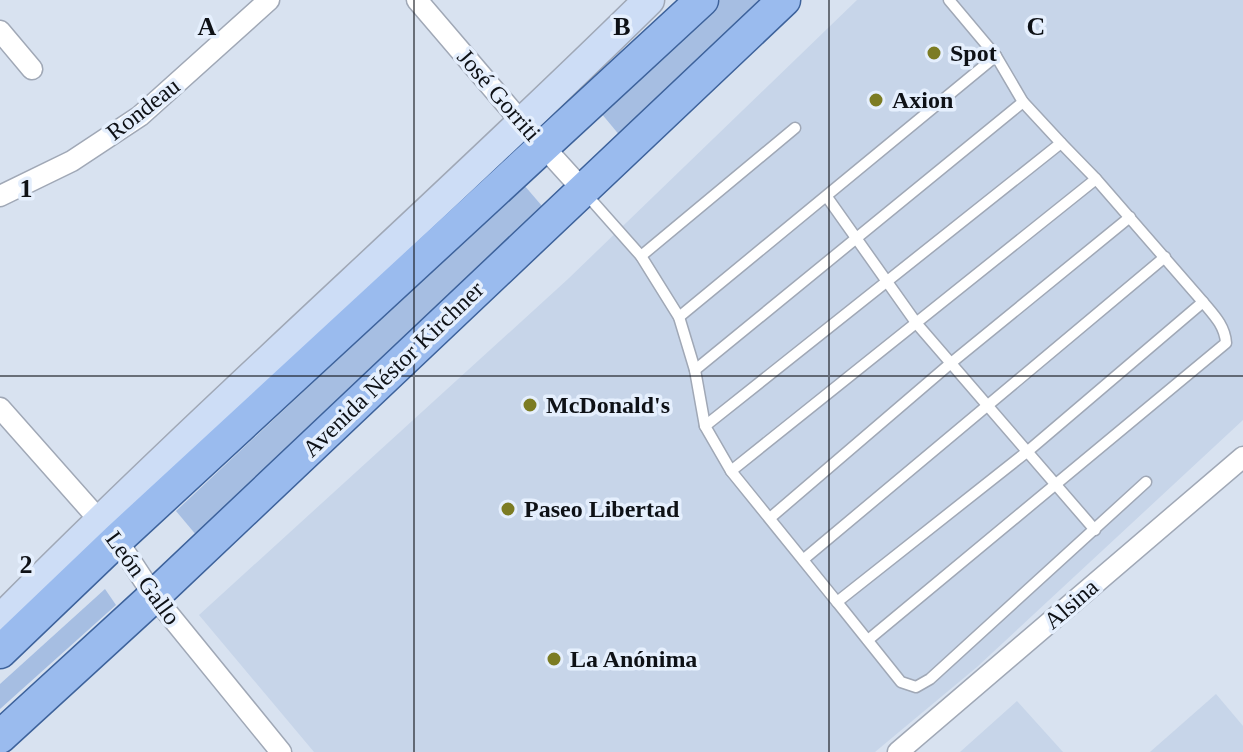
<svg xmlns="http://www.w3.org/2000/svg" width="1243" height="752" font-family="Georgia,serif">
	<style>
		.built { fill: #c7d5e9 }
		.green { fill: #a6bee2 }
		.lines { fill: none; stroke-linecap: round; stroke-linejoin: round }
		.lane-casing { stroke: #a0a8b6; stroke-width: 13 }
		.street-casing { stroke: #a0a8b6; stroke-width: 23 }
		.secondary-casing { stroke: #a0a8b6; stroke-width: 33 }
		.primary-casing { stroke: #3d629b; stroke-width: 35 }
		.lane { stroke: #fff; stroke-width: 10 }
		.street { stroke: #fff; stroke-width: 20 }
		.secondary { stroke: #cdddf6; stroke-width: 30 }
		.primary { stroke: #9abbee; stroke-width: 32 }
		.grid { fill: none; stroke: #0e1116; stroke-width: 2; stroke-opacity: 0.55 }
		.poi-dot { fill: #7c7c23; stroke: #e5effd; stroke-width: 3 }
		.labels { text-anchor: middle; stroke-width: 7; stroke-linejoin: round; paint-order: stroke }
		.poi-label { font-size: 24px; font-weight: bold; fill: #0e1116; stroke: #e5effd; text-anchor: start }
		.street-label { font-size: 24px; fill: #0e1116; stroke: #e5effd }
		.grid-label { font-size: 26px; text-anchor: middle; font-weight: bold; fill: #0e1116; stroke: #e5effd; stroke-width: 7; stroke-linejoin: round; paint-order: stroke }
	</style>
	<rect width="100%" height="100%" fill="#d8e2f0"/>
	<g class="built">
		<polygon points="857,0 1243,0 1243,420 977,667 875,752 314,752 199,615 568,279"/>
		<polygon points="1216,694 1243,726 1243,752 1150,752"/>
		<polygon points="1017,701 1063,752 960,752"/>
	</g>
	<g class="green">
		<polygon points="720,0 767,0 621,137 601,113"/>
		<polygon points="524,185 542,206 197,536 176,511"/>
		<polygon points="105,589 116,605 0,709 0,684"/>
	</g>
	<g class="lines">
		<g class="lane-casing">
			<g id="lane">
				<polyline points="586,194 641,256 679,317 695,370 705,426 731,471 837,602 1028,451 1203,302 1096,179 1061,143"/>
				<polyline points="827,197 917,324 1095,530"/>
				<polyline points="641,256 795,128"/>
				<polyline points="679,317 996,56"/>
				<polyline points="695,370 1023,102"/>
				<polyline points="705,426 1061,143 1023,102 996,56 949,0"/>
				<polyline points="731,471 1096,179"/>
				<polyline points="770,518 951,363 1130,217"/>
				<polyline points="804,559 1165,257"/>
				<polyline points="837,602 901,682 916,687 930,679 1146,482"/>
				<path d="M868 640 1226 343C1225 326 1214 315 1203 302"/>
			</g>
		</g>
		<g class="street-casing">
			<g id="street">
				<polyline points="417,0 523,124 582,189"/>
				<polyline points="0,31 32,69"/>
				<polyline points="0,196 72,161 140,116 269,0"/>
				<polyline points="0,408 117,540 154,596 281,752"/>
				<polyline points="898,752 1243,457"/>
			</g>
		</g>
		<g class="secondary-casing">
			<path id="secondary" d="M0 620C211 407 436 210 649 0"/>
		</g>
		<g class="primary-casing">
			<g id="primary">
				<polyline points="0,652 117,540 702,0"/>
				<polyline points="0,737 154,596 784,0"/>
			</g>
		</g>
		<use href="#lane" class="lane"/>
		<use href="#street" class="street"/>
		<use href="#secondary" class="secondary"/>
		<use href="#primary" class="primary"/>
	</g>
	<path class="grid" d="M414 0V752M829 0V752M0 376H1243"/>
	<g class="poi-dot">
		<circle cx="934" cy="53" r="8"/>
		<circle cx="876" cy="100" r="8"/>
		<circle cx="530" cy="405" r="8"/>
		<circle cx="508" cy="509" r="8"/>
		<circle cx="554" cy="659" r="8"/>
	</g>
	<g class="labels">
		<g class="poi-label">
			<text x="950" y="61">Spot</text>
			<text x="892" y="108">Axion</text>
			<text x="546" y="413">McDonald's</text>
			<text x="524" y="517">Paseo Libertad</text>
			<text x="570" y="667">La Anónima</text>
		</g>
		<g class="street-label">
			<text transform="translate(499 95) rotate(49)" y="8">José Gorriti</text>
			<text transform="translate(143 109) rotate(-38)" y="8">Rondeau</text>
			<text transform="translate(393 369) rotate(-44)" y="8">Avenida Néstor Kirchner</text>
			<text transform="translate(143 578) rotate(54)" y="8">León Gallo</text>
			<text transform="translate(1071 604) rotate(-41)" y="8">Alsina</text>
		</g>
	</g>
	<g class="grid-label">
		<text x="207" y="35">A</text>
		<text x="622" y="35">B</text>
		<text x="1036" y="35">C</text>
		<text x="26" y="197">1</text>
		<text x="26" y="573">2</text>
	</g>
</svg>
